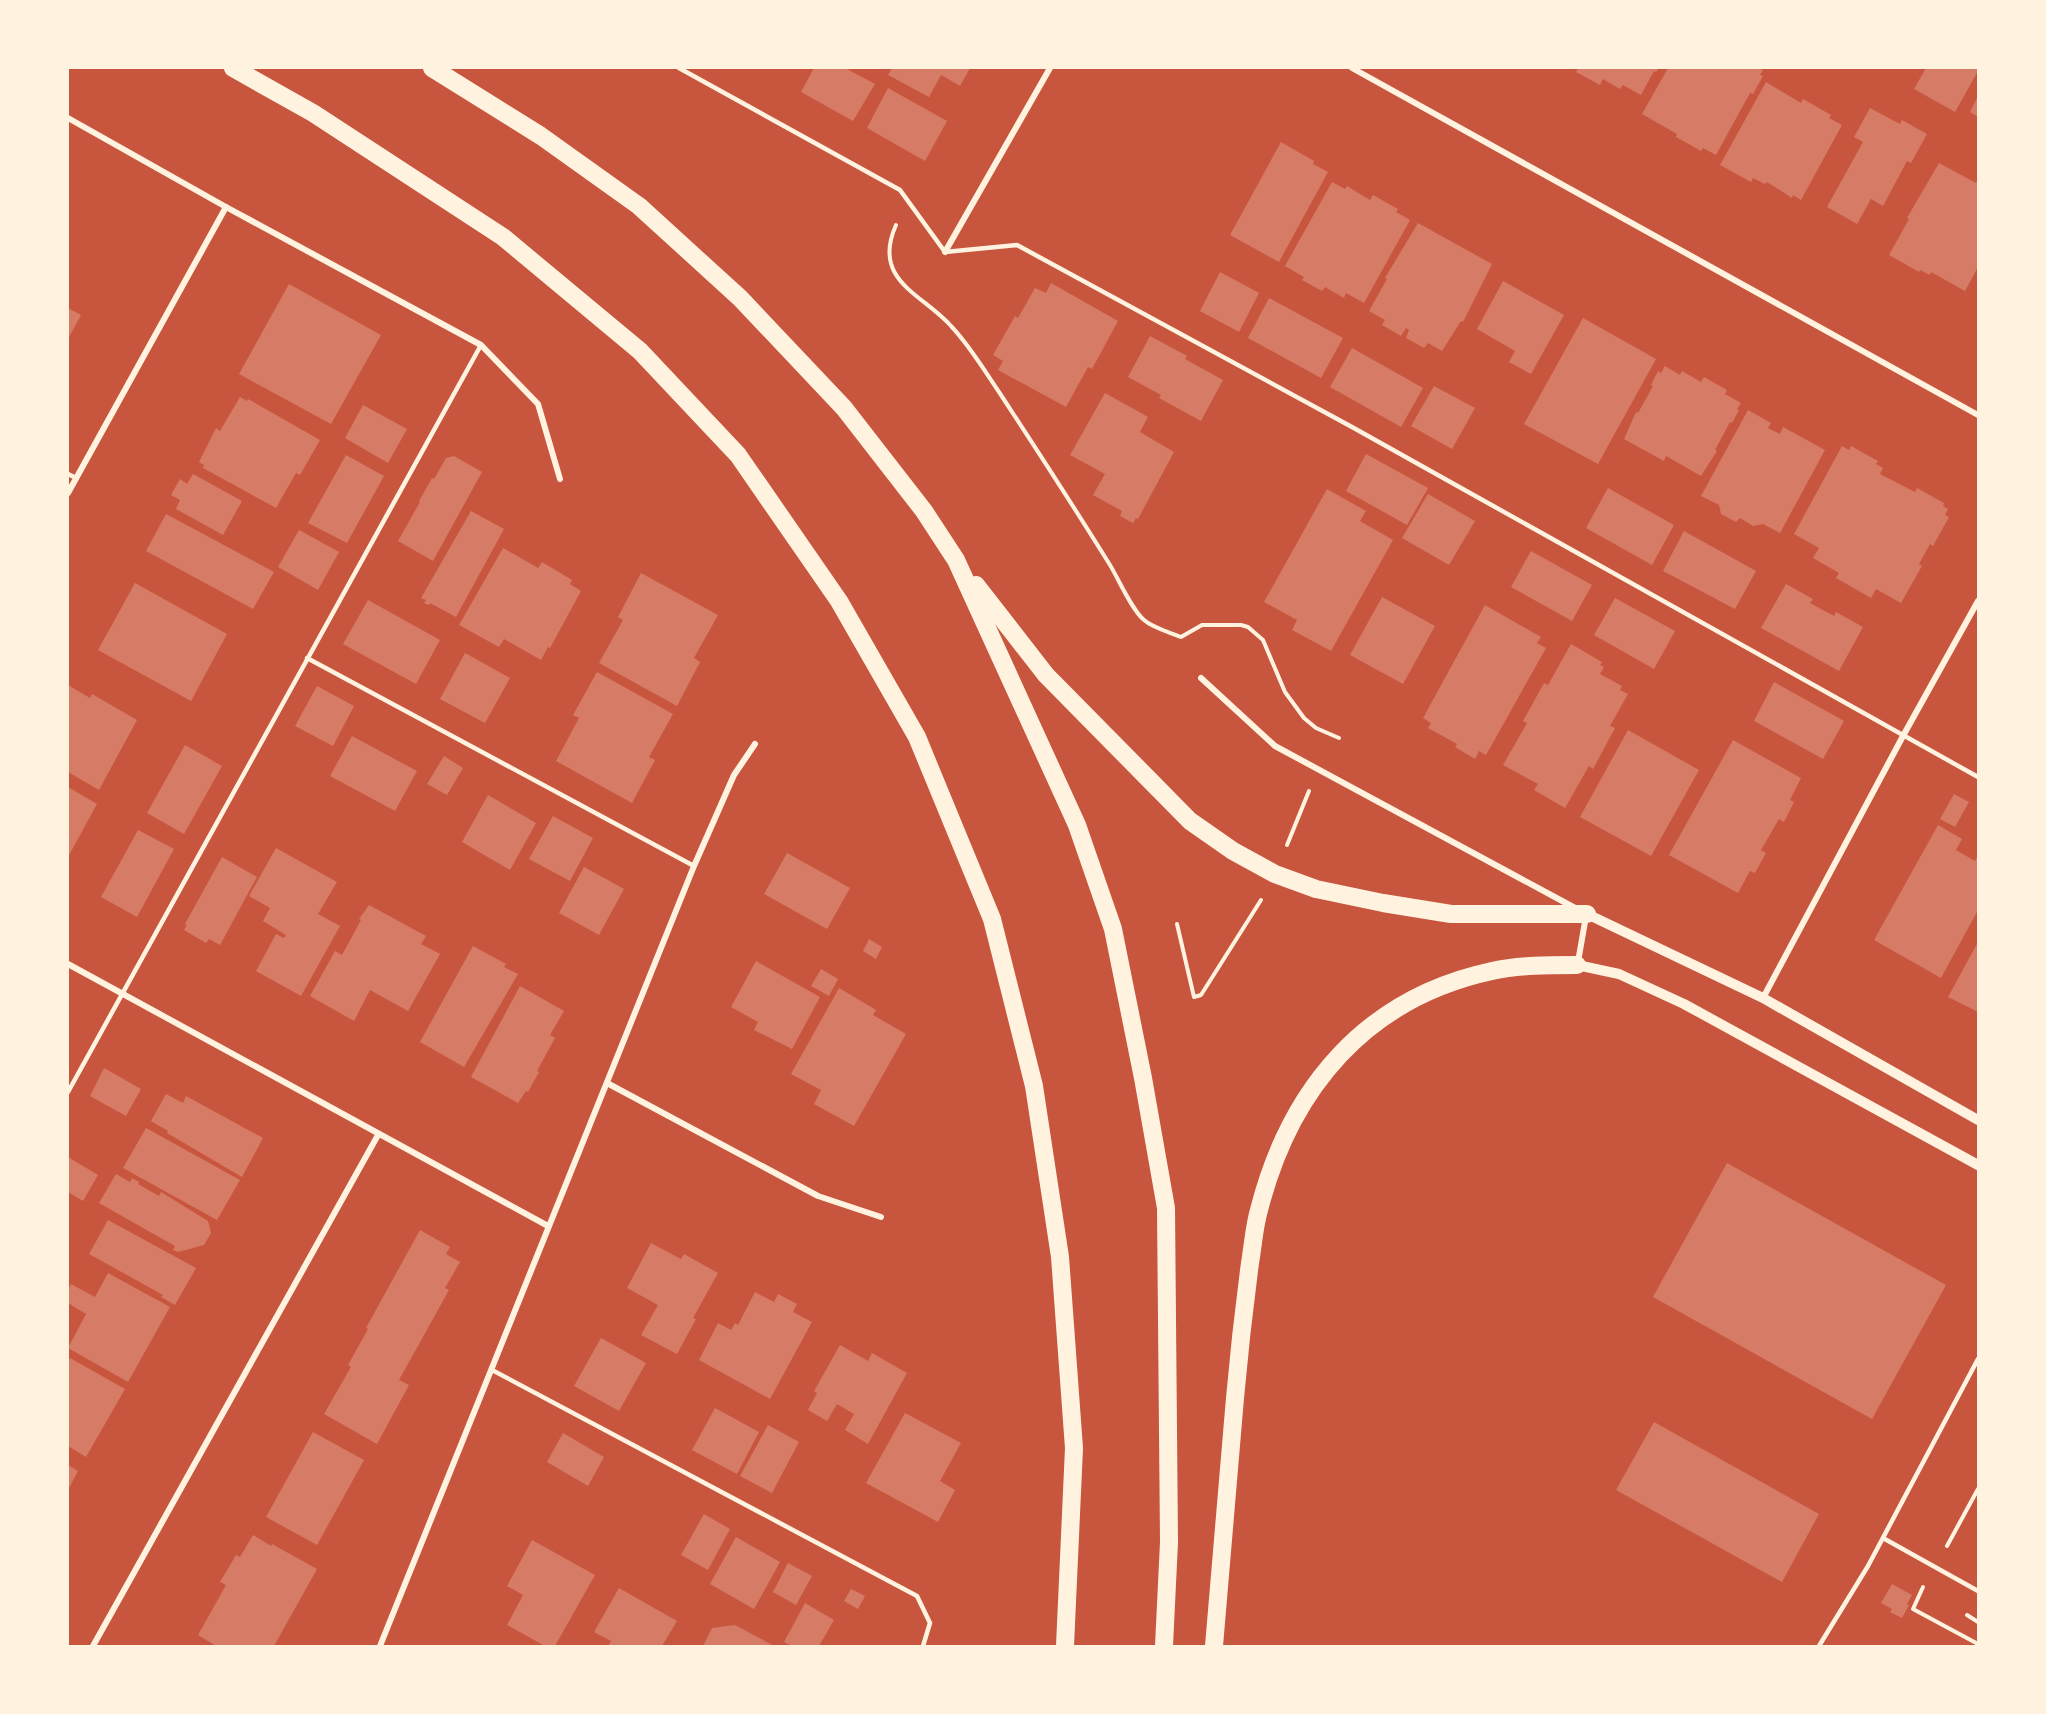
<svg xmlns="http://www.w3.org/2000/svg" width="2046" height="1714" font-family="'Noto Serif',serif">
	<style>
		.building { fill: #d67c66 }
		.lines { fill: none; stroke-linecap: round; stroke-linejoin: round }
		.path { stroke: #fff3e0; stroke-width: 4 }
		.service { stroke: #fff3e0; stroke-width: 4.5 }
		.minor { stroke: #fff3e0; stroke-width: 6 }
		.tertiary { stroke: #fff3e0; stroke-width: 10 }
		.motorway { stroke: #fff3e0; stroke-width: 18 }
	</style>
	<rect width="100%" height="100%" fill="#c8553d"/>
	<g class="building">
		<polygon points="814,68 845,68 875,84 853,121 801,92"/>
		<polygon points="892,68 970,68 960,86 941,75 929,97 888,75"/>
		<polygon points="1578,68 1659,68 1656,72 1654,71 1641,95 1623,85 1620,89 1603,79 1600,85 1576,72"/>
		<polygon points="1668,68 1757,68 1763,70 1760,75 1763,76 1753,94 1750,93 1716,155 1703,148 1701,151 1676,137 1677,134 1642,114"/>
		<polygon points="1926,68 1978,68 1978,71 1955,112 1914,89"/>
		<polygon points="1766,82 1801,103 1803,99 1831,115 1829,118 1842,125 1801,200 1793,195 1792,198 1767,182 1765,184 1753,178 1751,182 1720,165"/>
		<polygon points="888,88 947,121 925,161 867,128"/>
		<polygon points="1978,96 1978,117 1970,112"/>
		<polygon points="1870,108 1900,124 1902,120 1927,134 1911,163 1907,161 1883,206 1871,199 1857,224 1827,207 1863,142 1854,137"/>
		<polygon points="1281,142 1314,161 1313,164 1328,172 1279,262 1230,235"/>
		<polygon points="1939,163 1976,183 1978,179 1978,267 1965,291 1931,272 1930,275 1920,270 1919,272 1889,255 1909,219 1907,218"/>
		<polygon points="1332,182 1345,189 1347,186 1370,200 1373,195 1398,209 1396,212 1410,220 1364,303 1346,293 1344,298 1325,287 1322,291 1302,280 1304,277 1285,266"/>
		<polygon points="1418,223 1492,264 1463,322 1461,321 1442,351 1428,343 1424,348 1406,338 1409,330 1406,328 1401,336 1382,325 1385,320 1369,311 1387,279 1385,278"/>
		<polygon points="1220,272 1259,293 1239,332 1200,311"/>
		<polygon points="1503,281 1564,315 1531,374 1509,362 1515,351 1477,329"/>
		<polygon points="1051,283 1118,321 1092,369 1088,367 1066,407 998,370 1003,361 993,355 1015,316 1018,318 1035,288 1046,293"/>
		<polygon points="289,284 381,335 331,424 239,374"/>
		<polygon points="1269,298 1343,338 1321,378 1248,338"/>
		<polygon points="68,308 81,315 68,339"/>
		<polygon points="1583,318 1656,359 1598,464 1524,424"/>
		<polygon points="1150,336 1187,356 1185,359 1223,380 1201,421 1159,398 1161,395 1128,377"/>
		<polygon points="1352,348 1423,388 1401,427 1330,387"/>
		<polygon points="1665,366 1680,375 1682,371 1701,382 1704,377 1727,390 1725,394 1741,403 1737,409 1739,410 1732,423 1730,422 1715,450 1717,451 1701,476 1666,456 1664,461 1624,439 1636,412 1638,413 1653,386 1651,385 1658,371 1661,373"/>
		<polygon points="1434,386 1475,408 1452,449 1411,426"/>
		<polygon points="1105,393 1148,417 1140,432 1174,452 1138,519 1136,518 1133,523 1120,516 1122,511 1093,495 1105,474 1070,455"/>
		<polygon points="240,397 247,401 248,399 320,440 300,475 296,473 276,508 203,468 204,465 199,462 216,428 220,431"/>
		<polygon points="363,405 407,429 388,463 345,438"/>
		<polygon points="1748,410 1771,423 1768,428 1780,434 1783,427 1825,450 1780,533 1763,524 1753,526 1740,518 1736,522 1721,514 1719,505 1701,496"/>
		<polygon points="1842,446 1849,450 1851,446 1878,461 1876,464 1883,468 1880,474 1915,492 1917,488 1944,503 1943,506 1948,509 1945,515 1949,517 1933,546 1930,544 1919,564 1922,566 1901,603 1876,589 1871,598 1836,578 1839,573 1813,558 1819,548 1794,534"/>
		<polygon points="1366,454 1428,488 1407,525 1346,491"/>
		<polygon points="346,455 384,476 347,543 308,523"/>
		<polygon points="454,456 482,472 433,561 398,541 420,502 419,501 432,478 434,479 446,458"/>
		<polygon points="193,474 242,501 223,535 176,509 180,500 171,495 180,479 187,484"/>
		<polygon points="1608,488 1674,525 1652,565 1586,528"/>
		<polygon points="1327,489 1366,511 1360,521 1393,540 1331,651 1292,630 1297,620 1264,602"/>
		<polygon points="1428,494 1475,521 1449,565 1402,538"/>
		<polygon points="471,511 504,529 456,617 430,603 429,605 424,603 426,600 421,598"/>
		<polygon points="166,514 274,572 253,609 146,551"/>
		<polygon points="299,530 339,552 318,590 278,567"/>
		<polygon points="1684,531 1756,571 1735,609 1663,571"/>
		<polygon points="503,548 538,568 542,562 572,580 570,584 581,591 550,648 548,647 541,660 504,639 499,647 459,625"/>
		<polygon points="1531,551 1592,585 1572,621 1511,587"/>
		<polygon points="641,573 718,615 694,658 700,662 677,706 599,663 623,620 618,617"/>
		<polygon points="135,583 227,634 191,701 98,650"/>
		<polygon points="1786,584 1813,599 1810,603 1834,616 1836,612 1863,627 1839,671 1761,628"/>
		<polygon points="1382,597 1435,626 1403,684 1350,655"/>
		<polygon points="1615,598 1675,631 1654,669 1594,635"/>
		<polygon points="368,600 440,640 416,684 343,644"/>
		<polygon points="1485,605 1541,637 1537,643 1546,648 1486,755 1479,751 1475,759 1455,747 1457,744 1428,728 1431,723 1423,718"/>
		<polygon points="1571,644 1602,662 1600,665 1604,667 1600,674 1622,686 1620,690 1628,694 1610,726 1615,728 1593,769 1589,766 1565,808 1534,790 1538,784 1503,765 1527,723 1523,721 1544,683 1548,685"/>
		<polygon points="465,653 510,678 485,723 440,699"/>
		<polygon points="597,672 673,714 649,757 655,760 632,803 556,761 579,718 573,715"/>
		<polygon points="1774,682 1844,721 1823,759 1754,721"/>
		<polygon points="68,685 90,698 92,694 137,720 99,790 68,772"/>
		<polygon points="317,686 354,706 333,746 295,726"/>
		<polygon points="1628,730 1699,770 1651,856 1580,817"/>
		<polygon points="352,736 417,771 395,811 330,776"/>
		<polygon points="1733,740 1801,778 1790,800 1794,802 1784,822 1779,819 1761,850 1766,853 1755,873 1750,871 1738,893 1669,855"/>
		<polygon points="185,745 222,766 184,834 147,813"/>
		<polygon points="444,756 463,768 447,795 427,784"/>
		<polygon points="68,787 97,804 68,857"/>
		<polygon points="1954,794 1969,802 1955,827 1940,819"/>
		<polygon points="488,795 536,823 510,870 462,842"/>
		<polygon points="553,816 593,838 570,881 529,859"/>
		<polygon points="1938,825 1962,839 1956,850 1975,861 1978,855 1978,910 1941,978 1874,940"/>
		<polygon points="138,830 174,849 137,917 101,897"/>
		<polygon points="276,848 337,882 318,914 340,926 301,996 256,971 276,934 284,938 286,935 263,921 270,908 249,896"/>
		<polygon points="787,853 850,888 827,929 764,894"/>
		<polygon points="222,857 257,877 220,945 209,939 206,943 184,930 187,925 185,924"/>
		<polygon points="584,867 624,889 599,935 559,913"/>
		<polygon points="369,905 426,936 421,944 440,954 408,1011 370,990 354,1021 310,996 335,951 342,955 361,920 359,919"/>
		<polygon points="869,939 882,947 876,959 863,951"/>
		<polygon points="1978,942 1978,1012 1948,997"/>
		<polygon points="473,946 506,964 504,967 518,974 464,1067 420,1042"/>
		<polygon points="756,961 820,997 792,1049 754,1030 758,1022 731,1007"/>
		<polygon points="821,969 838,979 829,996 811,986"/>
		<polygon points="520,986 564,1011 550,1035 555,1038 537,1071 539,1072 528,1092 526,1091 518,1103 471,1077"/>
		<polygon points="839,988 876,1010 873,1015 906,1034 854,1126 814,1104 821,1090 791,1074"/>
		<polygon points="104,1068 141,1089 126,1116 90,1096"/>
		<polygon points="166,1094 183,1103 186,1096 263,1138 242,1177 167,1133 168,1131 151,1121"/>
		<polygon points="146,1128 240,1180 217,1220 123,1168"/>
		<polygon points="68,1157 98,1175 83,1201 68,1192"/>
		<polygon points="1727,1163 1946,1285 1872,1419 1653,1297"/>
		<polygon points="116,1174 130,1182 132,1178 139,1182 138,1184 159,1196 161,1192 208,1221 211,1233 204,1245 178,1252 173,1250 175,1246 99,1203"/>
		<polygon points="108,1220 196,1268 175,1305 161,1297 163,1295 89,1254"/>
		<polygon points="420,1230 450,1247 446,1254 460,1262 445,1288 449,1290 399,1380 409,1385 377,1444 324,1414 351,1367 348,1365 368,1329 366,1328"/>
		<polygon points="651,1243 681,1259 684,1254 718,1273 693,1318 696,1319 677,1354 641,1335 658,1305 627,1288"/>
		<polygon points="108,1273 170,1307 128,1382 68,1348 86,1314 68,1303 68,1290 71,1284 95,1297"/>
		<polygon points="755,1292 774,1302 778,1294 797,1304 793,1312 812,1322 770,1399 699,1360 718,1323 731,1330 735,1323 738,1325"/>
		<polygon points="601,1338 646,1363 619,1411 574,1386"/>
		<polygon points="840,1345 868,1361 872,1353 907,1373 868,1444 845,1430 854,1414 837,1404 827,1421 808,1410 817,1393 814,1391"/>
		<polygon points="70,1358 125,1389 86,1457 68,1446 68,1362"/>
		<polygon points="715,1408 759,1432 737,1474 692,1450"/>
		<polygon points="905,1413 961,1443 940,1481 955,1490 938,1522 866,1483"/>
		<polygon points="1654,1422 1819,1514 1782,1582 1616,1490"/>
		<polygon points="768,1425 799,1442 772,1493 740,1476"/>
		<polygon points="313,1432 364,1460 317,1545 266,1517"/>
		<polygon points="563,1433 604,1457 588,1486 547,1462"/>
		<polygon points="68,1465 78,1471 68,1490"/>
		<polygon points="704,1514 730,1529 708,1570 681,1555"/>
		<polygon points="253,1535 271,1546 272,1544 317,1569 274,1646 216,1646 198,1635 226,1585 220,1582 236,1555 240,1557"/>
		<polygon points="736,1537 780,1562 754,1609 710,1584"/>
		<polygon points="532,1540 595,1575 555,1646 545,1646 507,1625 523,1595 507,1586"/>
		<polygon points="788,1563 812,1576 796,1605 773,1592"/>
		<polygon points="1892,1584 1912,1595 1907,1604 1909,1605 1902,1618 1890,1612 1892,1609 1881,1603"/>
		<polygon points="619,1588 677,1621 662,1646 608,1646 611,1641 594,1632"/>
		<polygon points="851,1589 865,1596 858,1609 844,1601"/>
		<polygon points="805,1603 834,1620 819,1646 792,1646 784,1642"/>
		<polygon points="735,1625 774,1646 703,1646 712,1628"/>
	</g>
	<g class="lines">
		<g class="path">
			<path d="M896 225C871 281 923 294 951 326 970 346 984 370 999 392 1037 450 1074 507 1110 565 1119 580 1132 610 1144 620 1153 628 1169 632 1181 637L1202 625H1241L1248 627 1263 640 1285 692 1304 718 1316 728 1339 738"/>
			<polyline points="1287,845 1309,791"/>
			<polyline points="1177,924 1194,997 1201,995 1261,900"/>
			<polyline points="1947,1546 1978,1489"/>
			<polyline points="1923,1587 1913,1609 1978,1644"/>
			<polyline points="1967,1615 1978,1622"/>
		</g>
		<g class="service">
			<polyline points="679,68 900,190 945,252 1017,245 1352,427 1978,777"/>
			<polyline points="68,474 76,478"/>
			<polyline points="307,658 694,866"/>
			<polyline points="68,1092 481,345"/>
			<polyline points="492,1370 917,1596 930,1623 923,1646"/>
			<polyline points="1883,1538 1978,1591"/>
			<polyline points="1819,1646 1868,1566 1978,1359"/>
		</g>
		<g class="minor">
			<polyline points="1352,68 1978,415"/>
			<polyline points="68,118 226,207 481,345 538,404 560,479"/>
			<polyline points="945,252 1050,68"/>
			<polyline points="68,493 226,207"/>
			<polyline points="1201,678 1275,746 1577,909"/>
			<polyline points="1578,962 1586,916"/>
			<polyline points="68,964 548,1226"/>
			<polyline points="1763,998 1903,736 1978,601"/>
			<polyline points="607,1083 818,1196 881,1217"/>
			<polyline points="93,1646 378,1135"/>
			<polyline points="380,1646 694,866 734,775 755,744"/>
		</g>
		<g class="tertiary">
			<polyline points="1587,914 1763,998 1978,1120"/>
			<polyline points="1577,965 1619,974 1684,1004 1978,1165"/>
		</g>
		<g class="motorway">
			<polyline points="233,68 313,113 503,237 640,351 738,455 839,601 917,737 992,919 1034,1086 1060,1257 1074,1448 1065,1646"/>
			<polyline points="432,68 541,136 639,206 740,298 844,408 924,511 956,560 1077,825 1113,929 1143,1078 1166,1208 1169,1542 1164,1646"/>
			<polyline points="976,585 1046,675 1190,821 1233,851 1275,874 1316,889 1383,903 1451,914 1587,914"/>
			<path d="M1214 1646C1221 1564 1228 1481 1235 1398 1239 1353 1244 1308 1250 1263 1253 1246 1254 1227 1259 1210 1290 1088 1366 998 1492 971 1520 965 1549 965 1577 965"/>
		</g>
	</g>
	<rect width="2046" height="1714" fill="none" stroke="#fff3e0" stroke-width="138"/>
</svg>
